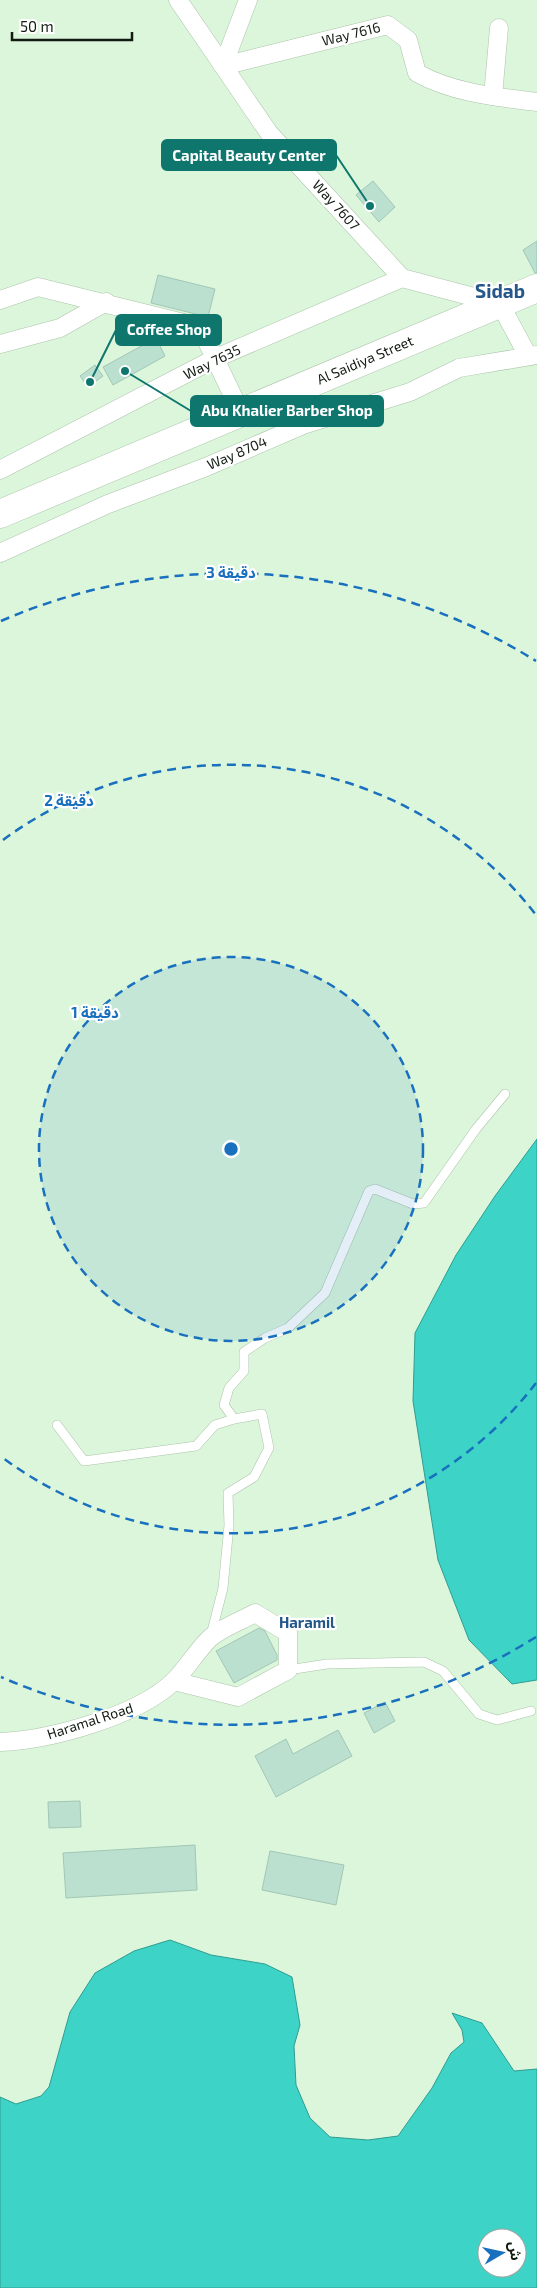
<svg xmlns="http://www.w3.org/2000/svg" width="537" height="2288" font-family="'Exo 2','Noto Sans Arabic',sans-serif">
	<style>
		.water { fill: #3dd3c7; stroke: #309c91; fill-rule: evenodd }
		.building { fill: #bbe0cf; stroke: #a2c7b6 }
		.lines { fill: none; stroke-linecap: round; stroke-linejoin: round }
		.service-casing { stroke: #abc4aa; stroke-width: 10 }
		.minor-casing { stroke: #abc4aa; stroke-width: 19 }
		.primary-casing { stroke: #abc4aa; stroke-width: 29 }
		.service { stroke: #fff; stroke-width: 9 }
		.minor { stroke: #fff; stroke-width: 18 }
		.primary { stroke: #fff; stroke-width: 28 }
		.ring { fill: none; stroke: #1970be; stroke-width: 2.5; stroke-dasharray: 9 6 }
		.labels { text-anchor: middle; stroke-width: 4.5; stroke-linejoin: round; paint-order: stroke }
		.street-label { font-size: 14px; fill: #121b12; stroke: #fff }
		.neighbourhood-label { font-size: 15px; font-weight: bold; fill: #24578a; stroke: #fff }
		.district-label { font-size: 19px; font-weight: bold; fill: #24578a; stroke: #fff }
		.centre { fill: #1970be; stroke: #fff; stroke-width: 2.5 }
		.ring-label { font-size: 15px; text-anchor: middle; font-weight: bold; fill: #1970be; stroke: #fff; stroke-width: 4.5; stroke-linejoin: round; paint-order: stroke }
		.leader { fill: none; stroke: #0f766e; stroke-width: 2 }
		.callout-dot { fill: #0f766e; stroke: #fff; stroke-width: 2 }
		.callout { fill: #0f766e; stroke: #0f766e; stroke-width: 2 }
		.callout-label { font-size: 15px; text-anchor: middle; font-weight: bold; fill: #fff }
	</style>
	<rect width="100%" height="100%" fill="#dcf6db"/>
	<g class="water">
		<polygon points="537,1139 537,1680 512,1684 469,1640 438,1560 413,1401 415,1333 456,1255 495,1196"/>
		<path d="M170 1940 211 1955 265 1964 292 1977 300 2025 294 2046 296 2085 310 2118 330 2137 368 2140 398 2136 432 2088 451 2053 464 2042 462 2030 452 2013 482 2023 514 2071 537 2069V2288H0V2097L16 2104 41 2096 49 2087 70 2012 95 1973 134 1951ZM487 2238H517V2268H487Z"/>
	</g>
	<g class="building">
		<polygon points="373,181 395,207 379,222 356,195"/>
		<polygon points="537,241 537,273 535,273 523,250"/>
		<polygon points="158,275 215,289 208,317 151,303"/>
		<polygon points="156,338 165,356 113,385 103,367"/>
		<polygon points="95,365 103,376 88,387 80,376"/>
		<polygon points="259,1628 265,1631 277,1655 277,1660 234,1683 216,1651"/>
		<polygon points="385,1702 395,1721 374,1733 364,1713"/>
		<polygon points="338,1730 352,1756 276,1797 255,1756 286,1739 293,1754"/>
		<polygon points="80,1801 81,1827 49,1828 48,1802"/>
		<polygon points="195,1845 197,1890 66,1898 63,1853"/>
		<polygon points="270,1851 344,1865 336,1905 262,1890"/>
	</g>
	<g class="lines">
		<g class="service-casing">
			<g id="service">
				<polyline points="57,1425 84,1461 196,1446 215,1425 234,1419"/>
				<polyline points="211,1635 223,1588 229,1525 228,1493 254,1477 269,1448 262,1414 234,1419 224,1405 229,1388 244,1371 244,1352 265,1338 288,1328 325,1293 369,1191 375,1189 413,1204 424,1203 476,1129 505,1094"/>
				<polyline points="288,1670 327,1664 424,1662 443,1671 479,1714 497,1720 531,1711"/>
			</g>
		</g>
		<g class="minor-casing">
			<g id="minor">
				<polyline points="178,0 269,133 402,278 500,304 528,356"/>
				<path d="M223 66 388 25 408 40 417 73C453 93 496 97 537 102"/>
				<polyline points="223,66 248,0"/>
				<polyline points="493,96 499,28"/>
				<polyline points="0,300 38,287 200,327 241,413"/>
				<polyline points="0,344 60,328 106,302"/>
				<polyline points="287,392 303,425"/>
				<polyline points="0,470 216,358 402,278"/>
				<polyline points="0,553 108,504 206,467 303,425 410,392 459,368 537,355"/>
				<path d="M0 1742C50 1740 138 1716 174 1681 187 1668 196 1652 209 1639 220 1628 241 1621 255 1613L288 1633V1670L238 1697 174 1681"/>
			</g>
		</g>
		<g class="primary-casing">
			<polyline id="primary" points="0,514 537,288"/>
		</g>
		<use href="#service" class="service"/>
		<use href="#minor" class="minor"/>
		<use href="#primary" class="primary"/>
	</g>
	<circle cx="231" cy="1149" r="192" fill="#1970be" fill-opacity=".12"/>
	<g class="ring">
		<circle cx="231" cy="1149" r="192"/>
		<path d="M536 1383A384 384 0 0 1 3 1458M3 840A384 384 0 0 1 536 915"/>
		<path d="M536 1637A576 576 0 0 1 1 1677M1 621A576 576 0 0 1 536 661"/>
	</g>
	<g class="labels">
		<g class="street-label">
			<text transform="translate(351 34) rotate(-14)" y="5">Way 7616</text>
			<text transform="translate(336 205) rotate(48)" y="5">Way 7607</text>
			<text transform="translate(365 360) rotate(-23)" y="5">Al Saidiya Street</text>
			<text transform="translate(212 362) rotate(-26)" y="5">Way 7635</text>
			<text transform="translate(237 453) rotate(-23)" y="5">Way 8704</text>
			<text transform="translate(90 1721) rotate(-18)" y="5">Haramal Road</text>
		</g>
		<g class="neighbourhood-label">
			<text x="307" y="1628">Haramil</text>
		</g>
		<g class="district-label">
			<text x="500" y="298">Sidab</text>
		</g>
	</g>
	<circle cx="231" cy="1149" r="8" class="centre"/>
	<g class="ring-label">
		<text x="231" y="578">3 دقيقة</text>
		<text x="69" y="806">2 دقيقة</text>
		<text x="95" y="1018">1 دقيقة</text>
	</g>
	<path class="leader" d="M370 206L336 155M90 382L116 330M125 371L191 411"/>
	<g class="callout-dot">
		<circle cx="370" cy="206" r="5"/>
		<circle cx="90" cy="382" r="5"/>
		<circle cx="125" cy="371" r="5"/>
	</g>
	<g class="callout">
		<rect x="162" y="140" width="174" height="30" rx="5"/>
		<rect x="116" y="315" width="105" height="30" rx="5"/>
		<rect x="191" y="396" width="192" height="30" rx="5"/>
	</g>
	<g class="callout-label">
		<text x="249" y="161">Capital Beauty Center</text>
		<text x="169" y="335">Coffee Shop</text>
		<text x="287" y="416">Abu Khalier Barber Shop</text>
	</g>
	<g transform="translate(502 2253) rotate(81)"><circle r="24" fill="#ffffff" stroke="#a0a4a0"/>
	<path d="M0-4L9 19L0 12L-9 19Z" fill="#1970be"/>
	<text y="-8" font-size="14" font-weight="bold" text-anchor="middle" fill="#121b12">ش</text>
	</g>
	<path d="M12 32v8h120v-8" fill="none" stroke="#121b12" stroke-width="2.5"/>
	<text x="20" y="32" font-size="15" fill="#121b12" stroke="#ffffff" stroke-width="4" paint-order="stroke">50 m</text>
</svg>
